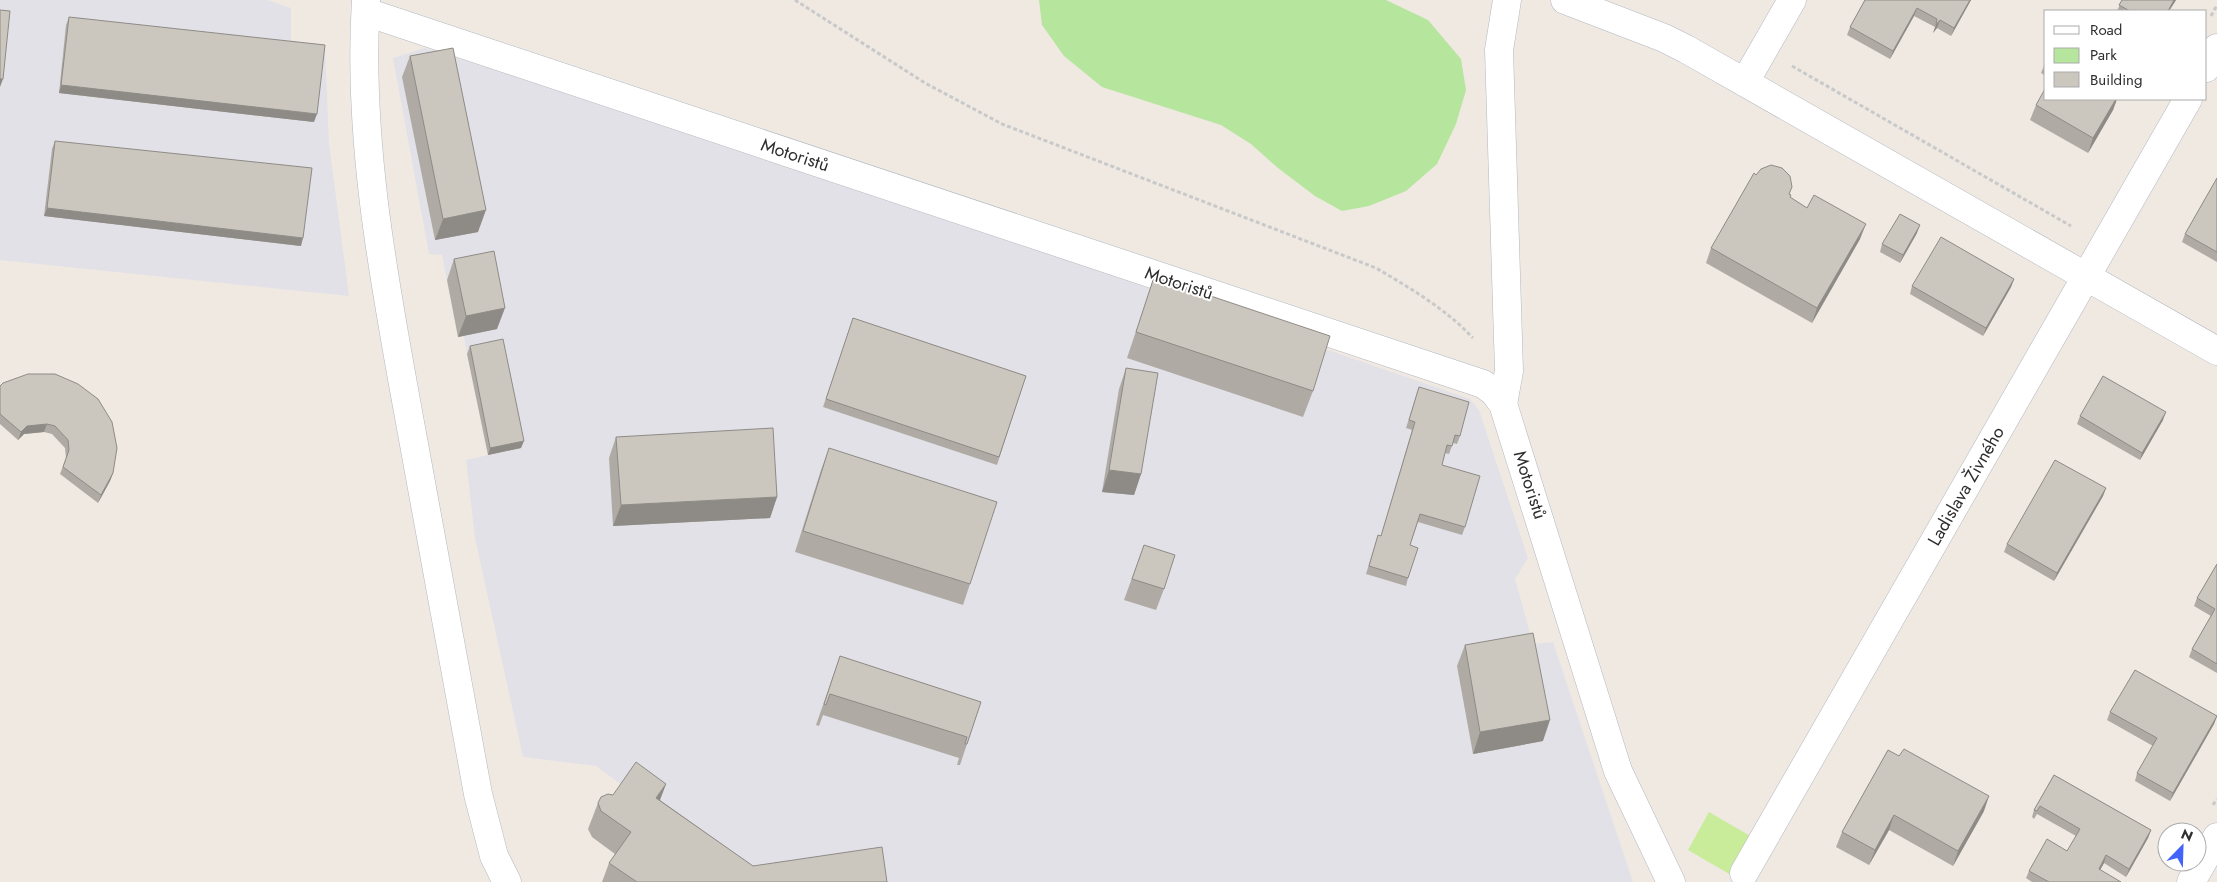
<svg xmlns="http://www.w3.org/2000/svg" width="2217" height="882" font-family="Jost,sans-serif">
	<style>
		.industrial { fill: #e3e1e8 }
		.green { fill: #b6e59e }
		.pitch { fill: #c9ec9a }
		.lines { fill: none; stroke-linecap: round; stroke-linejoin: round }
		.street-casing { stroke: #b4b7c1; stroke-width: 29 }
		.secondary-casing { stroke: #b4b7c1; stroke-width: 29 }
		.path { stroke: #c9c9c9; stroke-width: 3; stroke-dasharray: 4 2.5; stroke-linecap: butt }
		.street { stroke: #fff; stroke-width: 28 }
		.secondary { stroke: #fff; stroke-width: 28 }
		.wall { fill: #afaba4 }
		.shaded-wall { fill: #8e8b86 }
		.building { fill: #cbc7bf; stroke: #8e8b86 }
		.labels { text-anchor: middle; stroke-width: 4; stroke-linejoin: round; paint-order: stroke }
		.street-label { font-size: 18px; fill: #2e2e2e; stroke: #fff }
	</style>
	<rect width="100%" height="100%" fill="#efe9e1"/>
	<g class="industrial">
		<polygon points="0,0 267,0 291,8 291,40 325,48 329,144 349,296 0,260"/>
		<polygon points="425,48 754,152 1470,399 1479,410 1528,558 1515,579 1533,644 1553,642 1633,882 604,882 621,858 592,837 588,829 626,788 596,766 523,757 475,538 466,460 488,455 464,337 458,337 442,255 429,254 393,58"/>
	</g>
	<polygon class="green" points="1039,0 1386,0 1428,20 1461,59 1466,90 1456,124 1437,164 1406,191 1369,206 1342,211 1315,196 1278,168 1251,144 1221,125 1102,87 1064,56 1042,25"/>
	<polygon class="pitch" points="1709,812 1771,848 1743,882 1688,850"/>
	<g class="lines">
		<g class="street-casing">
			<g id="street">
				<polyline points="1565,0 1664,38 1686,49 2217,351"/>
				<polyline points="366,12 1483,384 1494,392 1503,404 1618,771 1671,882"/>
				<polyline points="2206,68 2217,48"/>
				<polyline points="1745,82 1792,0"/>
				<polyline points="1503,404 1509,371 1499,50 1507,0"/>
				<polyline points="1744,873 2188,99"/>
				<polyline points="2191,882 2217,837"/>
			</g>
		</g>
		<g class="secondary-casing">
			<path id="secondary" d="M366 0C357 139 384 280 409 417 432 543 455 669 478 794L494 856 507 882"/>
		</g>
		<g class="path">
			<path d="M795 0 925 83 1002 124 1376 268C1410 288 1446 309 1473 338"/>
			<polyline points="2211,16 2217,5"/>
			<polyline points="1792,66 2071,226"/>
			<polyline points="2213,805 2217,799"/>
		</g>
		<use href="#street" class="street"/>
		<use href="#secondary" class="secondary"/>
	</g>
	<g class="wall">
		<polygon points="1865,0 1971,0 1951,36 1937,28 1933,33 1935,27 1914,16 1890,59 1847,35 1850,27"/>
		<polygon points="2122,0 2176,0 2169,11 2117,11"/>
		<polygon points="69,17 314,122 59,93 66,25"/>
		<polygon points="410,56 478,232 435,240 402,77"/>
		<polygon points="2046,61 2046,76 2041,73"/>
		<polygon points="2046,99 2117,99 2113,110 2088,153 2030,120 2036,105"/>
		<polygon points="55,141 301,246 44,216 52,149"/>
		<polygon points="1756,175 1789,194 1790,198 1860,239 1812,323 1706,263 1711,248"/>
		<polygon points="2217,178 2217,262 2182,242 2185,234"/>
		<polygon points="1917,233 1900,263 1880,252 1882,244"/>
		<polygon points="454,259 497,329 458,337 447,280"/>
		<polygon points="1154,277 1313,391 1303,417 1127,358"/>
		<polygon points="2014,279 2011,287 1983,336 1910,294 1912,286"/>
		<polygon points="853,318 1026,376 997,465 823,407"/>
		<polygon points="470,346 521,448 488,455 467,354"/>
		<polygon points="1126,368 1141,474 1134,495 1102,492 1119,389"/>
		<polygon points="3,383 113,473 110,481 98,503 60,474 66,458 65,448 52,434 44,432 24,434 18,440 0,424 0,386"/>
		<polygon points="1419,387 1460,436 1457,444 1453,443 1449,454 1445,453 1442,465 1465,527 1462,535 1418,522 1410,545 1408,578 1406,586 1366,574 1378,535 1381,536 1412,430 1406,428"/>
		<polygon points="2080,416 2163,420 2140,460 2077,424"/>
		<polygon points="616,437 777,497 770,518 613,526 609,458"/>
		<polygon points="829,448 970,584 963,605 795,552 821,470"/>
		<polygon points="2106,488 2103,496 2054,581 2004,552 2007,544"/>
		<polygon points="1144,545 1164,589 1156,610 1124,600"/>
		<polygon points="2217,564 2217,673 2189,657 2192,649 2211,616 2194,606 2197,598"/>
		<polygon points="1465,645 1543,741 1473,754 1457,666"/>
		<polygon points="840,656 981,702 960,765 957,765 959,758 823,715 819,726 816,725"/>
		<polygon points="2110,712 2217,716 2214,724 2170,801 2135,781 2137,773 2153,746 2107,720"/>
		<polygon points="1888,750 1984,811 1953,866 1889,830 1869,865 1836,847 1842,832"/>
		<polygon points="2054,775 2151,830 2148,838 2126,877 2104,863 2100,870 2121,882 2032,882 2026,878 2029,871 2067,851 2076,836 2037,814 2034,819 2032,817 2034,810"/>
		<polygon points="666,784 660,800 753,866 887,882 602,882 609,863 615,854 592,837 588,829 598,803 613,795"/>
	</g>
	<g class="shaded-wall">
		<polygon points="1970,0 1971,0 1951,36 1954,28"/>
		<polygon points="2174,0 2176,0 2169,11 2168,11"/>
		<polygon points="1917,8 1914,16 1890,59 1893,51"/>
		<polygon points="1940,20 1937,28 1933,33 1936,25"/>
		<polygon points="0,79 3,79 0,87"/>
		<polygon points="61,85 317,114 314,122 59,93"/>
		<polygon points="2116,99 2117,99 2113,110 2088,153 2093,138"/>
		<polygon points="47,208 303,238 301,246 44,216"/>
		<polygon points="486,210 478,232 435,240 443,219"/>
		<polygon points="1866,224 1860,239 1812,323 1817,308"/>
		<polygon points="1920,225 1917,233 1900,263 1903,255"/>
		<polygon points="2014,279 2011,287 1983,336 1986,328"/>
		<polygon points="505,308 497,329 458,337 466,316"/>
		<polygon points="2166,412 2163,420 2140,460 2142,453"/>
		<polygon points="47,424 44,432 24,434 18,440 21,432 27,426"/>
		<polygon points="524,441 521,448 488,455 490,448"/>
		<polygon points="1109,470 1141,474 1134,495 1102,492"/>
		<polygon points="113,473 110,481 98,503 101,495"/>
		<polygon points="2106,488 2103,496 2054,581 2057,573"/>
		<polygon points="777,497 770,518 613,526 621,505"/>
		<polygon points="2217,716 2214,724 2170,801 2173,793"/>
		<polygon points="1550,720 1543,741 1473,754 1480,732"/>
		<polygon points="666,784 656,810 656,798"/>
		<polygon points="1989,796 1984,811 1953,866 1958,851"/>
		<polygon points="1894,815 1889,830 1869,865 1875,850"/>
		<polygon points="2151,830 2148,838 2126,877 2129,869"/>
		<polygon points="2106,855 2104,863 2096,877 2099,869"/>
	</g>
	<g class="building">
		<polygon points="1865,0 1970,0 1954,28 1940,20 1936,25 1937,19 1917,8 1893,51 1850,27"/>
		<polygon points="2122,0 2174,0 2168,11 2130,11 2119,5"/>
		<polygon points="0,10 10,11 3,79 0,79"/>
		<polygon points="69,17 325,45 317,114 61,85"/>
		<polygon points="453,48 486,210 443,219 410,56"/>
		<polygon points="2046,87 2046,99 2116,99 2093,138 2036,105"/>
		<polygon points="55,141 312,168 303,238 47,208"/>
		<polygon points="1771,165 1782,168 1790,176 1792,187 1789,194 1791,195 1790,197 1807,208 1814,195 1866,224 1817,308 1711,248 1754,173 1756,175 1761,169"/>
		<polygon points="2217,178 2217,252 2185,234"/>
		<polygon points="1900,214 1920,225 1903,255 1882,244"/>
		<polygon points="1941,237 2014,279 1986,328 1912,286"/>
		<polygon points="494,251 505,308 466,316 454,259"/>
		<polygon points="1154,277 1330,336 1313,391 1136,332"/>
		<polygon points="853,318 1026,376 999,457 826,399"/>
		<polygon points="503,339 524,441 490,448 470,346"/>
		<polygon points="1126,368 1158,373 1141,474 1109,470"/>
		<polygon points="28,374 55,374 78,384 98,399 112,422 117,448 113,473 101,495 63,467 69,450 68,440 55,426 47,424 27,426 21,432 0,414 0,386 3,383"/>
		<polygon points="2103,376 2166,412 2142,453 2080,416"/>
		<polygon points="1419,387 1469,402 1460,436 1455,435 1452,446 1447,445 1442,465 1480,476 1465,527 1420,514 1410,545 1418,548 1408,578 1369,566 1378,535 1381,536 1415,422 1409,420"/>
		<polygon points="773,428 777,497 621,505 616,437"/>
		<polygon points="829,448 997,502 970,584 803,531"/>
		<polygon points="2055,460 2106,488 2057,573 2007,544"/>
		<polygon points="1144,545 1175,555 1164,589 1132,579"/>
		<polygon points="2217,564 2217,664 2192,649 2215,609 2197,598"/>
		<polygon points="1533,633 1550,720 1480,732 1465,645"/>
		<polygon points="840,656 981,702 967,744 965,744 967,737 830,694 826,705 824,704"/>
		<polygon points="2135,670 2217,716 2173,793 2137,773 2157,738 2110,712"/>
		<polygon points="1904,749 1989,796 1958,851 1894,815 1875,850 1842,832 1888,750 1899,756"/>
		<polygon points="636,762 666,784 656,798 753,866 882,847 887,882 637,882 609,863 631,832 601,811 598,803 601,797 608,794 613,795"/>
		<polygon points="2054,775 2151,830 2129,869 2106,855 2099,869 2121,882 2049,882 2029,871 2047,839 2067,851 2080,829 2040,806 2037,811 2034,810"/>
	</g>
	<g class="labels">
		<g class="street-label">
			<text transform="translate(795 155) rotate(18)" y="6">Motoristů</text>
			<text transform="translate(1179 283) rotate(18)" y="6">Motoristů</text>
			<text transform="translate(1530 485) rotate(72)" y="6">Motoristů</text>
			<text transform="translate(1966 486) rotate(-60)" y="6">Ladislava Živného</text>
		</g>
	</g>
	<rect x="2044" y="10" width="162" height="90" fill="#ffffff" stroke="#ababab"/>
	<rect x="2054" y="26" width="25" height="8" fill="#ffffff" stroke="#ababab"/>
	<text x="2090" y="35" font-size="15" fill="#2e2e2e">Road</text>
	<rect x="2054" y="48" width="25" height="15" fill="#b6e59e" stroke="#ababab"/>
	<text x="2090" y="60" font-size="15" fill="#2e2e2e">Park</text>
	<rect x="2054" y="72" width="25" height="15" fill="#cbc7bf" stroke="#ababab"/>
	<text x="2090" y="85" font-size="15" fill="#2e2e2e">Building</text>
	<g transform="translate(2182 847) rotate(23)"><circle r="24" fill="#ffffff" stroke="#ababab"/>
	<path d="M0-4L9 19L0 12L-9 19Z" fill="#4264fb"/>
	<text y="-8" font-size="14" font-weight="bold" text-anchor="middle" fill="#2e2e2e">N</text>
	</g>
</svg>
